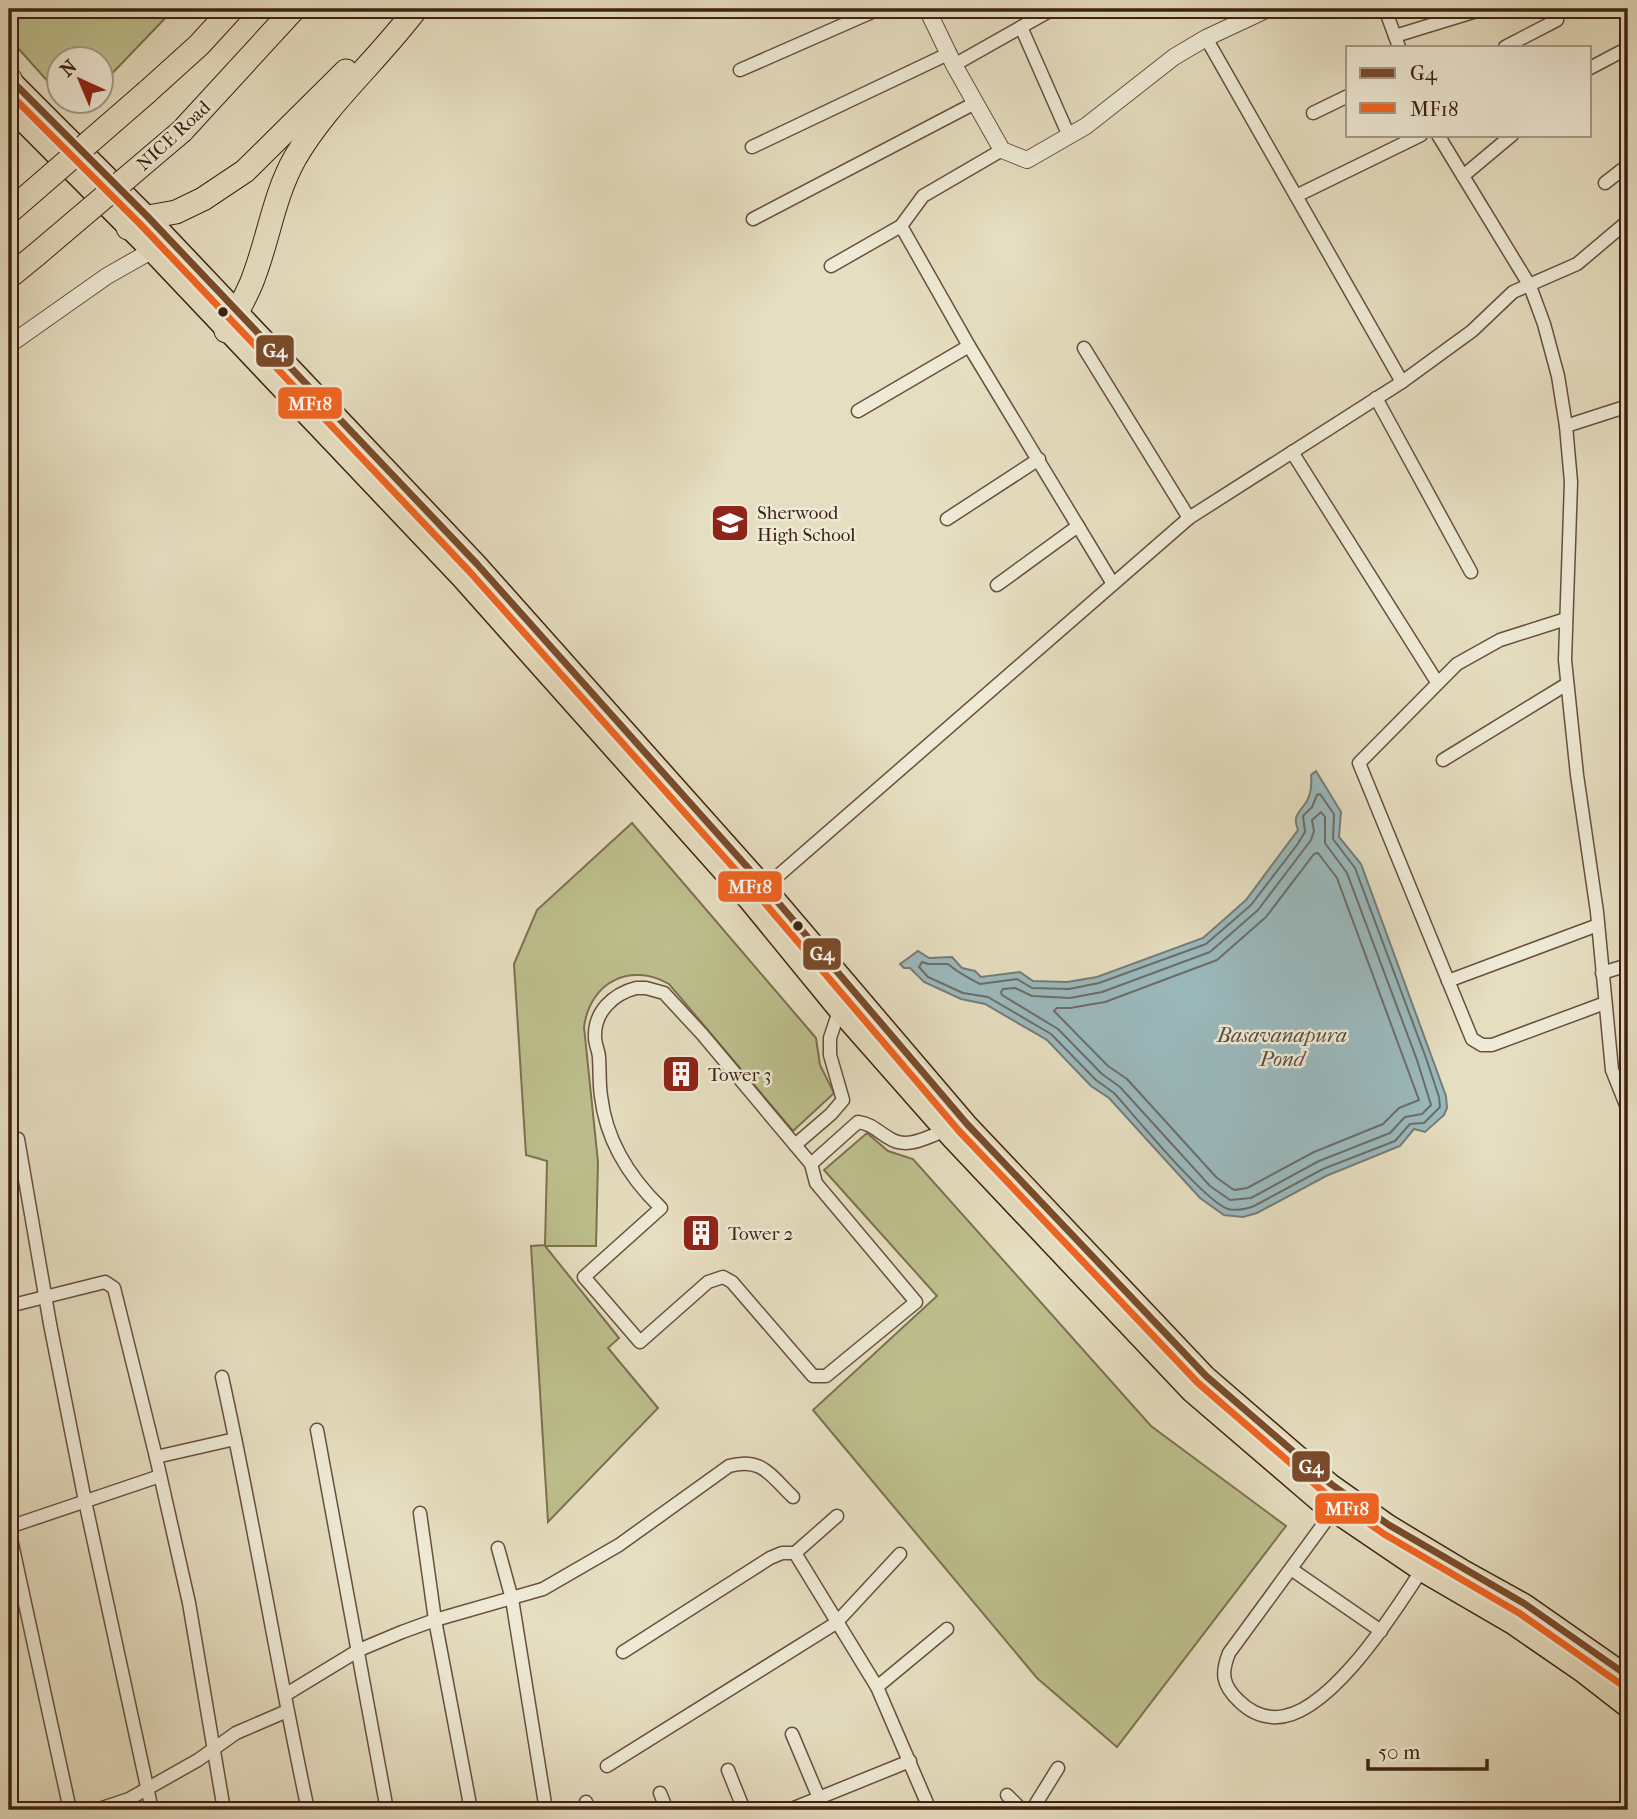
<svg xmlns="http://www.w3.org/2000/svg" width="1637" height="1819" font-family="'IM FELL French Canon',serif">
	<style>
		.green { fill: #bdbf8d; stroke: #7e7050; stroke-width: 2 }
		.water { fill: #9bb9bd; stroke: #767c79; stroke-width: 2 }
		.lines { fill: none; stroke-linecap: round; stroke-linejoin: round }
		.shore { stroke: #6c6d68; stroke-width: 2 }
		.minor-casing { stroke: #68503e; stroke-width: 15 }
		.tertiary-casing { stroke: #68503e; stroke-width: 18 }
		.primary-casing { stroke: #3e2112; stroke-width: 22 }
		.motorway-casing { stroke: #3e2112; stroke-width: 25 }
		.minor { stroke: #efead6; stroke-width: 12 }
		.tertiary { stroke: #efead6; stroke-width: 16 }
		.primary { stroke: #e6dec0; stroke-width: 19 }
		.motorway { stroke: #e6dec0; stroke-width: 23 }
		.motorway-bridge-casing { stroke: #3e2112; stroke-width: 25; stroke-linecap: butt }
		.motorway-bridge { stroke: #e6dec0; stroke-width: 23 }
		.bus-1-casing { stroke: #efead6; stroke-width: 12 }
		.bus-2-casing { stroke: #efead6; stroke-width: 12 }
		.bus-1 { stroke: #7a4b2a; stroke-width: 7 }
		.bus-2 { stroke: #f26522; stroke-width: 7 }
		.bus-dot { fill: #3e2112; stroke: #efead6; stroke-width: 2.5 }
		.labels { text-anchor: middle; stroke-width: 5; stroke-linejoin: round; paint-order: stroke }
		.street-label { font-size: 19px; fill: #3e2112; stroke: #efead6 }
		.poi-label { font-size: 19px; fill: #3e2112; stroke: #efead6; text-anchor: start }
		.water-label { font-size: 21px; font-style: italic; fill: #5a4f45; stroke: #efead6 }
		.line-badge { stroke: #efead6; stroke-width: 2.5 }
		.badge-label { font-size: 19px; text-anchor: middle; font-weight: bold; fill: #fff }
	</style>
	<rect width="100%" height="100%" fill="#e6dec0"/>
	<filter id="stains"><feTurbulence type="fractalNoise" baseFrequency=".00286" numOctaves="4"/><feColorMatrix values="0 0 0 0 .2 0 0 0 0 .09 0 0 0 0 .02 0 0 0 .5 -.17"/></filter>
	<radialGradient id="worn" r=".72"><stop offset=".6" stop-color="#630" stop-opacity="0"/><stop offset="1" stop-color="#630" stop-opacity=".3"/></radialGradient>
	<g class="green">
		<polygon points="9,9 174,9 102,84 102,60 60,60 59,94 9,38"/>
		<path d="M632 823 816 1038 820 1065 834 1093 793 1131 669 984C630 962 590 982 584 1027L598 1162 596 1246H545L619 1338 608 1348 658 1408 548 1522 531 1246 545 1245 547 1161 526 1155 514 964 537 910Z"/>
		<polygon points="867,1133 888,1151 913,1159 1151,1426 1286,1526 1117,1747 1037,1678 813,1410 937,1296 824,1170"/>
	</g>
	<path class="water" d="M1316 771 1341 812 1339 837 1361 864 1446 1096 1447 1108 1444 1115 1425 1132 1414 1129 1400 1146 1326 1176 1257 1213 1243 1217 1224 1215 1200 1198 1109 1098 1091 1086 1047 1040 985 1004 961 999 924 982 910 968H904L900 964 918 951 929 958 952 957 962 968 975 971 981 977 1020 972 1033 981 1067 982 1097 977 1203 938 1246 900 1298 830C1293 817 1297 815 1305 804 1311 796 1312 786 1311 775Z"/>
	<g class="lines">
		<g class="shore">
			<path d="M1320 794 1334 814 1333 839 1355 868 1426 1058 1439 1097 1440 1107 1424 1123 1410 1124 1395 1141 1323 1169 1254 1206C1246 1209 1236 1211 1228 1209 1205 1202 1134 1115 1114 1093L1096 1080 1051 1034 988 997 963 993 928 977 919 967 922 962 928 964H948C958 973 969 978 980 984L1017 979 1032 988 1069 989 1099 983 1206 944 1251 905 1297 845 1305 832 1303 816 1312 807 1317 795Z"/>
			<polygon points="1321,812 1325,817 1325,843 1347,873 1417,1060 1431,1105 1422,1114 1405,1117 1390,1133 1319,1161 1251,1198 1230,1200 1210,1186 1120,1087 1102,1074 1058,1029 1002,995 1001,992 1003,989 1015,988 1032,996 1070,998 1102,992 1210,952 1258,910 1311,840 1314,831 1312,820"/>
			<polygon points="1318,853 1337,878 1419,1100 1399,1108 1383,1124 1314,1152 1247,1188 1234,1190 1217,1178 1127,1079 1108,1066 1054,1011 1057,1008 1070,1008 1105,1002 1217,960 1266,917 1314,854"/>
		</g>
		<g class="minor-casing">
			<g id="minor">
				<polyline points="1385,9 1399,47"/>
				<polyline points="1021,27 1069,136"/>
				<polyline points="1395,36 1483,9"/>
				<polyline points="1505,47 1557,20"/>
				<polyline points="954,65 1053,9"/>
				<polyline points="1590,68 1628,48"/>
				<polyline points="740,70 879,9"/>
				<polyline points="1313,113 1348,96"/>
				<polyline points="1438,135 1530,286 1544,324 1558,376 1566,426 1571,482 1565,660 1577,775 1597,912 1612,1070 1628,1110"/>
				<polyline points="752,147 950,53"/>
				<polyline points="1463,176 1512,135"/>
				<polyline points="1605,183 1628,165"/>
				<polyline points="1296,196 1421,135"/>
				<polyline points="753,219 975,103"/>
				<polyline points="901,226 969,346 1113,584"/>
				<polyline points="831,266 901,226 923,196 1002,150"/>
				<polyline points="1084,348 1189,518"/>
				<polyline points="1402,382 1472,331 1513,292 1577,264 1628,221"/>
				<polyline points="1376,398 1471,572"/>
				<polyline points="858,411 969,346"/>
				<polyline points="1566,426 1628,406"/>
				<polyline points="1292,452 1437,682"/>
				<polyline points="947,519 1039,459"/>
				<polyline points="997,585 1078,526"/>
				<polyline points="1566,619 1500,640 1457,664 1359,763 1472,1039 1482,1045 1492,1045 1605,1003"/>
				<polyline points="1443,760 1567,684"/>
				<polyline points="749,901 1189,518 1402,382 1206,38"/>
				<polyline points="1602,973 1628,965"/>
				<polyline points="1448,981 1598,925"/>
				<path d="M636 988H646L664 993 702 1034 811 1164 816 1183 916 1302 826 1376H813L732 1282 723 1277 708 1282 640 1342 584 1277 661 1208C629 1177 606 1140 601 1096 599 1083 600 1071 599 1058 599 1051 595 1045 595 1037 594 1012 613 994 636 988Z"/>
				<polyline points="18,1139 50,1324 85,1501 152,1810"/>
				<polyline points="795,1145 831,1114 843,1100 830,1055 830,1038 839,1011"/>
				<path d="M811 1164 858 1122C872 1124 877 1131 889 1138 907 1150 927 1137 944 1131"/>
				<polyline points="9,1306 105,1282 114,1288 156,1457 189,1603 224,1810"/>
				<path d="M222 1377C254 1521 277 1666 308 1810"/>
				<polyline points="317,1430 387,1810"/>
				<polyline points="156,1457 235,1439"/>
				<path d="M1333 1511 1229 1653C1221 1673 1222 1685 1239 1701 1247 1709 1259 1716 1272 1717 1326 1722 1395 1611 1421 1571"/>
				<polyline points="420,1513 435,1620 471,1810"/>
				<polyline points="9,1527 160,1476"/>
				<polyline points="9,1530 70,1810"/>
				<polyline points="498,1548 512,1599 546,1810"/>
				<polyline points="795,1553 837,1516"/>
				<polyline points="1291,1569 1381,1631"/>
				<polyline points="623,1652 770,1558 782,1553 795,1553 877,1687 930,1810"/>
				<polyline points="877,1687 947,1629"/>
				<path d="M285 1695 359 1650 402 1632 435 1620 543 1589 619 1545 729 1466C762 1457 770 1475 793 1497"/>
				<polyline points="792,1734 819,1798"/>
				<polyline points="607,1766 836,1623 900,1554"/>
				<polyline points="728,1770 744,1810"/>
				<polyline points="660,1793 667,1810"/>
				<polyline points="1007,1795 1022,1810"/>
				<polyline points="586,1802 588,1810"/>
				<polyline points="96,1810 129,1799 198,1760 236,1733 287,1711"/>
				<polyline points="789,1810 910,1761"/>
				<polyline points="1032,1810 1058,1768"/>
			</g>
		</g>
		<g class="tertiary-casing">
			<g id="tertiary">
				<polyline points="927,9 954,65 1002,150 1027,160 1086,126 1174,57 1206,38 1268,9"/>
				<polyline points="9,345 107,276 151,251"/>
			</g>
		</g>
		<g class="primary-casing">
			<g id="primary">
				<polyline points="9,78 148,217 477,564 765,887 967,1124 1206,1376 1331,1484 1389,1525 1462,1569 1525,1604 1628,1676"/>
				<polyline points="9,108 151,251 461,578 749,901 839,1011 951,1138 1191,1392 1318,1501 1421,1571 1512,1624 1583,1673 1628,1708"/>
			</g>
		</g>
		<g class="motorway-casing">
			<g id="motorway">
				<polyline points="9,80 10,79"/>
				<polyline points="147,92 199,45 232,9"/>
				<polyline points="182,131 294,9"/>
				<polyline points="128,228 148,217 176,212 203,199 245,171 346,71"/>
				<polyline points="9,277 36,255"/>
				<path d="M226 331C235 316 244 300 251 284 268 243 273 197 295 158 327 103 378 60 416 9"/>
			</g>
		</g>
		<use href="#minor" class="minor"/>
		<use href="#tertiary" class="tertiary"/>
		<use href="#primary" class="primary"/>
		<use href="#motorway" class="motorway"/>
		<g class="motorway-bridge-casing">
			<g id="motorway-bridge">
				<polyline points="9,212 147,92"/>
				<polyline points="36,255 182,131"/>
			</g>
		</g>
		<use href="#motorway-bridge" class="motorway-bridge"/>
		<g class="bus-1-casing">
			<polyline id="bus-1" points="9,78 148,217 477,564 765,887 967,1124 1206,1376 1331,1484 1389,1525 1525,1604 1628,1676"/>
		</g>
		<g class="bus-2-casing">
			<polyline id="bus-2" points="9,93 140,224 469,571 757,894 959,1131 1198,1383 1325,1493 1384,1534 1519,1613 1622,1685"/>
		</g>
		<use href="#bus-1" class="bus-1"/>
		<use href="#bus-2" class="bus-2"/>
	</g>
	<defs>
		<g id="school-square" transform="scale(2.0125)"><rect x="-9" y="-9" width="18" height="18" rx="4" fill="#8f2418" stroke="#efead6"/><path d="M0-5L7-2L0 1L-7-2ZM-4 1L0 2.5L4 1V4Q0 6-4 4Z" fill="#fff"/></g>
		<g id="building-square" transform="scale(2.0125)"><rect x="-9" y="-9" width="18" height="18" rx="4" fill="#8f2418" stroke="#efead6"/><path d="M-4-6H4V6H1V3H-1V6H-4ZM-2.5-4.3h1.7v1.8h-1.7ZM.8-4.3h1.7v1.8H.8ZM-2.5-1h1.7V.8h-1.7ZM.8-1h1.7V.8H.8Z" fill="#fff"/></g>
	</defs>
	<g fill-rule="evenodd">
		<use href="#school-square" x="730" y="523"/>
		<use href="#building-square" x="681" y="1074"/>
		<use href="#building-square" x="701" y="1233"/>
	</g>
	<g class="bus-dot">
		<circle cx="223" cy="312" r="6"/>
		<circle cx="798" cy="926" r="6"/>
	</g>
	<g class="labels">
		<g class="street-label">
			<text transform="translate(173 135) rotate(-43)" y="7">NICE Road</text>
		</g>
		<g class="poi-label">
			<text x="757" y="519">Sherwood<tspan x="757" dy="22">High School</tspan></text>
			<text x="708" y="1081">Tower 3</text>
			<text x="728" y="1240">Tower 2</text>
		</g>
		<g class="water-label">
			<text x="1282" y="1042">Basavanapura<tspan x="1282" dy="24">Pond</tspan></text>
		</g>
	</g>
	<g class="line-badge">
		<rect x="255" y="334" width="40" height="34" rx="7" fill="#7a4b2a"/>
		<rect x="277" y="386" width="66" height="34" rx="7" fill="#f26522"/>
		<rect x="717" y="870" width="66" height="33" rx="7" fill="#f26522"/>
		<rect x="802" y="937" width="40" height="34" rx="7" fill="#7a4b2a"/>
		<rect x="1291" y="1450" width="40" height="33" rx="7" fill="#7a4b2a"/>
		<rect x="1314" y="1492" width="66" height="33" rx="7" fill="#f26522"/>
	</g>
	<g class="badge-label">
		<text x="275" y="357">G4</text>
		<text x="310" y="410">MF18</text>
		<text x="750" y="893">MF18</text>
		<text x="822" y="960">G4</text>
		<text x="1311" y="1473">G4</text>
		<text x="1347" y="1515">MF18</text>
	</g>
	<rect width="1637" height="1819" fill="none" stroke="#e6dec0" stroke-width="35"/>
	<rect x="10" y="10" width="1616" height="1798" fill="none" stroke="#3e2112" stroke-width="3.5"/>
	<rect x="18" y="18" width="1602" height="1784" fill="none" stroke="#3e2112" stroke-width="2"/>
	<rect x="1346" y="46" width="245" height="91" fill="#efead6" stroke="#a89a88" stroke-width="2"/>
	<rect x="1360" y="68" width="35" height="10" fill="#7a4b2a" stroke="#a89a88" stroke-width="2"/>
	<text x="1410" y="80" font-size="21" fill="#3e2112">G4</text>
	<rect x="1360" y="103" width="35" height="10" fill="#f26522" stroke="#a89a88" stroke-width="2"/>
	<text x="1410" y="116" font-size="21" fill="#3e2112">MF18</text>
	<g transform="translate(80 80) rotate(316)"><circle r="33" fill="#efead6" stroke="#a89a88" stroke-width="2"/>
	<path d="M0-5L12 26L0 18L-12 26Z" fill="#8f2418"/>
	<text y="-10" font-size="19" font-weight="bold" text-anchor="middle" fill="#3e2112">N</text>
	</g>
	<path d="M1368 1759v10h119v-10" fill="none" stroke="#3e2112" stroke-width="3.5"/>
	<text x="1378" y="1759" font-size="21" fill="#3e2112" stroke="#efead6" stroke-width="5" paint-order="stroke">50 m</text>
	<rect width="100%" height="100%" filter="url(#stains)"/>
	<rect width="100%" height="100%" fill="url(#worn)"/>
</svg>
